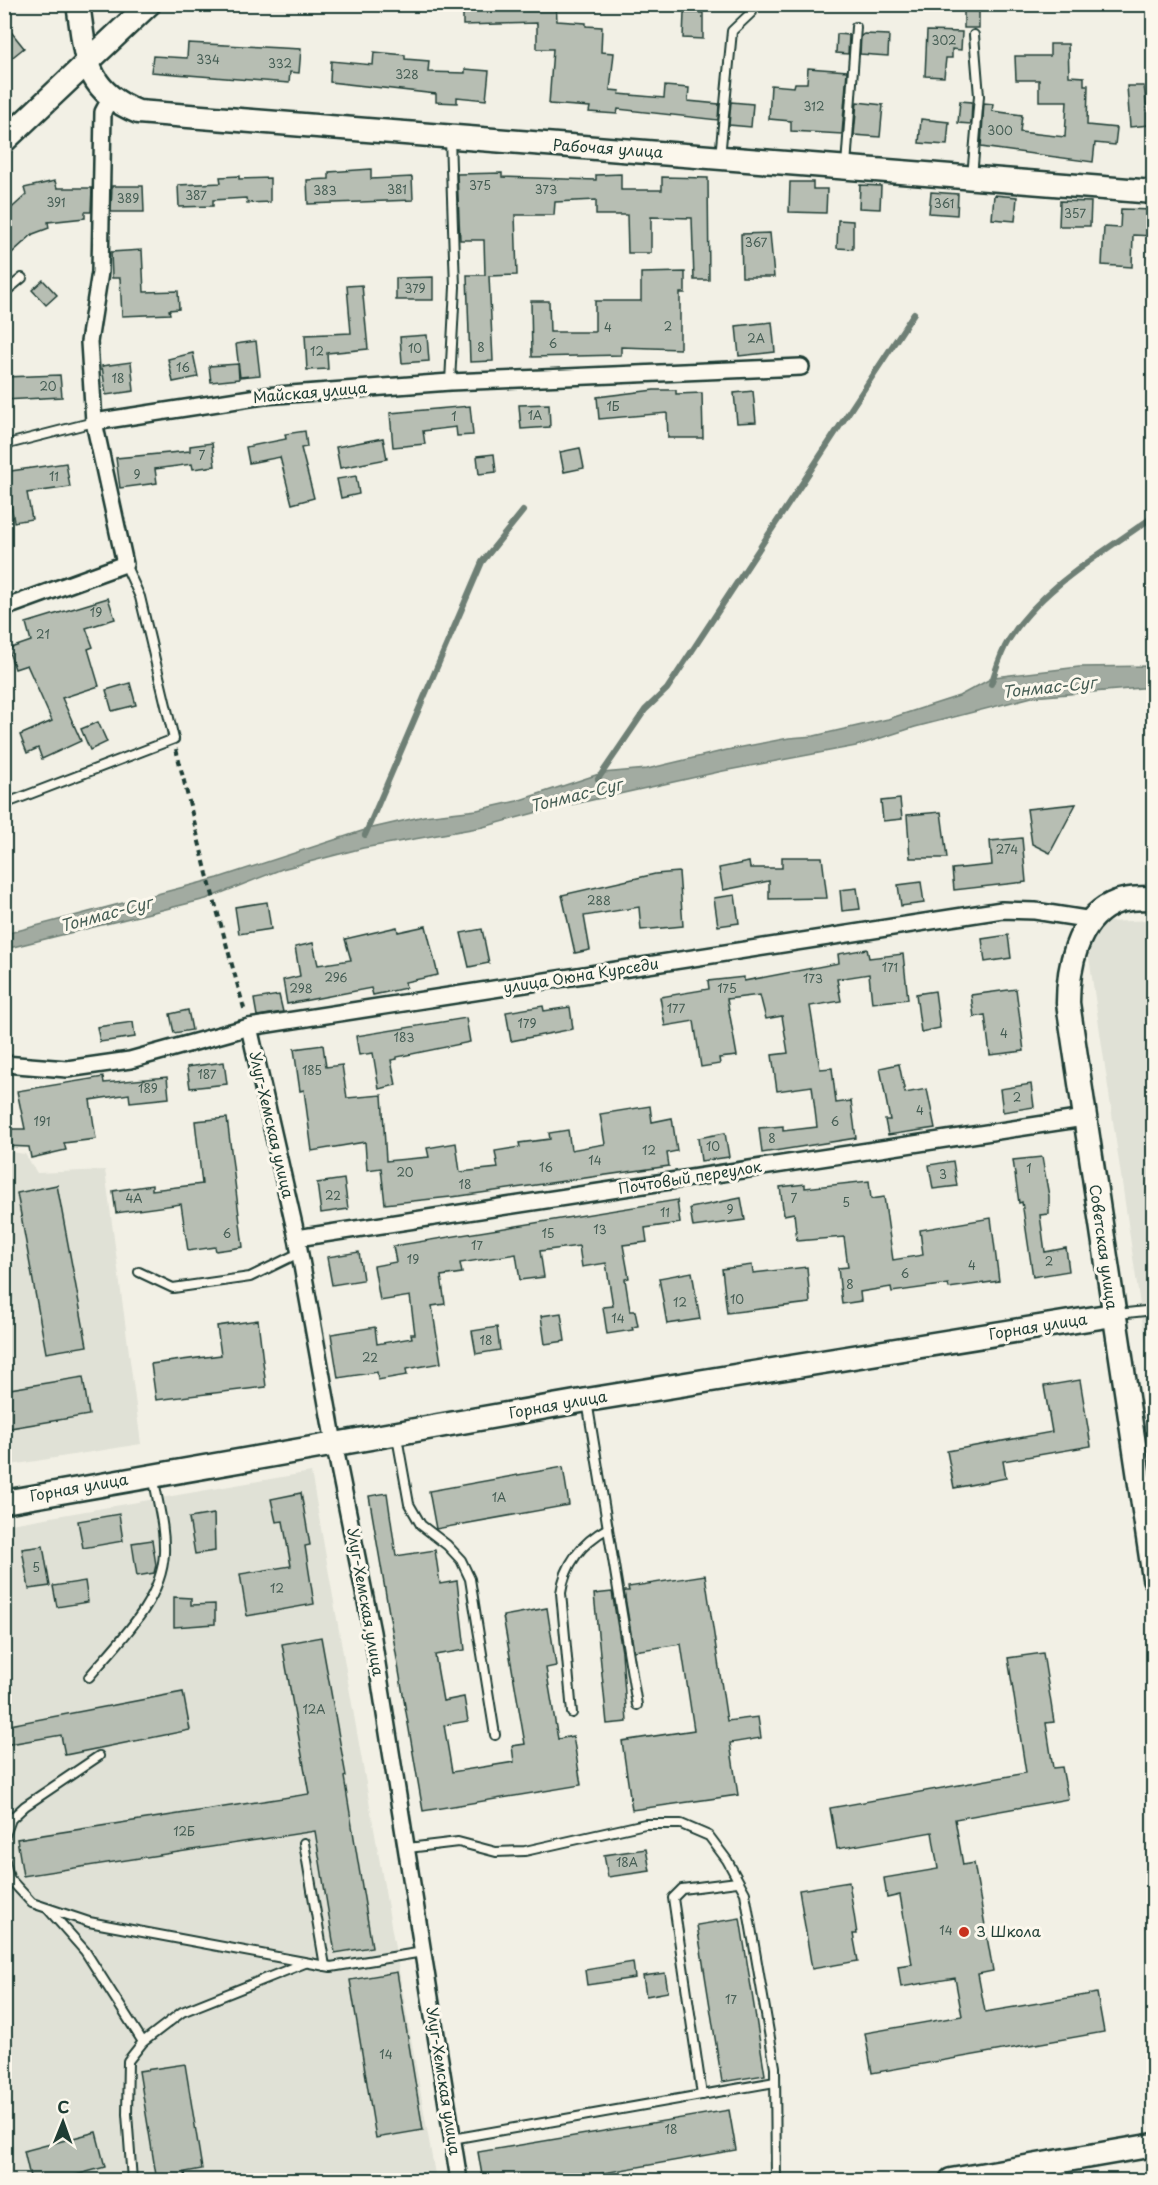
<svg xmlns="http://www.w3.org/2000/svg" width="1158" height="2185" font-family="'Playpen Sans',sans-serif">
	<style>
		.built { fill: #e0e1d6 }
		.water { fill: #a2aba1; stroke: #6e7f75; stroke-width: 1.5 }
		.lines { fill: none; stroke-linecap: round; stroke-linejoin: round }
		.stream { stroke: #6e7f75; stroke-width: 6 }
		.building { fill: #b7beb3; stroke: #1f3d34; stroke-width: 1.5 }
		.lane-casing { stroke: #1f3d34; stroke-width: 12 }
		.street-casing { stroke: #1f3d34; stroke-width: 20 }
		.secondary-casing { stroke: #1f3d34; stroke-width: 27 }
		.path { stroke: #1f3d34; stroke-width: 4; stroke-dasharray: 6 4.5; stroke-linecap: butt }
		.lane { stroke: #fbf7ec; stroke-width: 8 }
		.street { stroke: #fbf7ec; stroke-width: 15 }
		.secondary { stroke: #fbf7ec; stroke-width: 22 }
		.poi-dot { fill: #c8321e; stroke: #fbf7ec; stroke-width: 2 }
		.labels { text-anchor: middle; stroke-width: 6; stroke-linejoin: round; paint-order: stroke }
		.number-label { font-size: 12px; fill: #455d54 }
		.street-label { font-size: 15px; fill: #1f3d34; stroke: #fbf7ec }
		.poi-label { font-size: 15px; fill: #1f3d34; stroke: #fbf7ec; text-anchor: start }
		.water-label { font-size: 16px; font-style: italic; fill: #465e55; stroke: #fbf7ec }
	</style>
	<rect width="100%" height="100%" fill="#f2f0e5"/>
	<filter id="ink" filterUnits="userSpaceOnUse"><feTurbulence type="fractalNoise" baseFrequency=".0167" numOctaves="2"/><feDisplacementMap in="SourceGraphic" scale="12" xChannelSelector="R" yChannelSelector="G"/><feConvolveMatrix kernelMatrix="1 2 1 2 8 2 1 2 1" color-interpolation-filters="sRGB"/></filter>
	<g filter="url(#ink)">
		<g class="built">
			<polygon points="1153,920 1153,1394 1084,923"/>
			<polygon points="5,1151 25,1154 37,1173 105,1170 141,1444 5,1466"/>
			<polygon points="311,1472 436,2180 5,2180 5,1525"/>
		</g>
		<polygon class="water" points="1153,666 1153,687 1032,697 915,727 856,746 723,771 538,812 483,827 363,848 282,869 206,899 5,949 5,934 218,878 368,829 424,816 477,810 517,801 602,773 647,769 727,750 789,738 814,736 888,719 959,696 994,677 1079,667"/>
		<g class="lines">
			<g class="stream">
				<path d="M991 684C996 670 1000 654 1008 641 1041 587 1103 553 1154 516"/>
				<polyline points="598,779 645,710 667,689 914,313"/>
				<polyline points="365,835 482,562 523,511"/>
			</g>
		</g>
		<g class="building">
			<polygon points="500,4 556,4 557,21 586,23 586,26 602,27 601,52 614,53 610,90 620,91 619,94 664,98 665,86 689,88 688,101 719,104 718,120 618,109 617,114 589,112 590,107 549,104 553,49 537,49 537,23 463,25 463,7 500,7"/>
			<rect x="964" y="4" width="15" height="24"/>
			<polygon points="684,13 703,13 703,39 683,38"/>
			<polygon points="4,23 24,48 4,64"/>
			<polygon points="927,31 962,32 961,50 952,49 952,58 946,58 944,77 925,76"/>
			<polygon points="837,34 849,35 848,54 836,53"/>
			<polygon points="864,34 889,35 888,56 860,54 861,36"/>
			<polygon points="188,43 301,49 299,73 290,72 289,83 151,72 153,56 187,58"/>
			<polygon points="1050,44 1068,44 1069,76 1084,77 1084,85 1088,85 1087,125 1117,128 1115,145 1095,143 1093,162 981,147 984,103 993,104 992,111 1022,115 1020,132 1065,137 1067,101 1039,101 1039,80 1016,80 1015,56 1050,56"/>
			<polygon points="374,52 405,55 405,59 429,61 428,72 465,73 465,69 489,71 486,100 457,97 457,103 436,102 436,94 330,82 331,61 373,65"/>
			<polygon points="808,68 847,71 842,134 791,131 791,121 769,119 771,85 794,87 795,83 807,83"/>
			<polygon points="1127,86 1144,86 1149,125 1130,127"/>
			<polygon points="960,101 972,102 971,124 958,123"/>
			<polygon points="731,102 753,104 751,127 729,125"/>
			<polygon points="857,102 883,105 880,137 854,135"/>
			<polygon points="921,119 949,122 947,145 919,143"/>
			<polygon points="371,169 371,179 412,177 413,200 308,204 307,180 329,179 329,172"/>
			<polygon points="502,173 502,177 596,180 596,175 621,174 621,190 662,190 662,177 708,178 709,280 694,280 692,218 651,217 651,253 628,253 627,215 596,215 596,200 555,202 554,215 515,215 517,275 489,276 493,361 470,362 467,275 485,275 484,240 460,240 457,174"/>
			<polygon points="239,176 239,179 270,178 270,202 247,203 246,198 213,200 213,206 179,207 178,185 221,183 220,177"/>
			<polygon points="55,181 57,188 92,188 91,212 85,212 85,218 48,222 49,228 33,234 4,260 4,215 26,195 24,188"/>
			<polygon points="790,182 813,182 813,189 827,189 826,213 789,212"/>
			<polygon points="860,185 881,186 880,209 859,208"/>
			<polygon points="112,186 143,186 144,212 111,212"/>
			<polygon points="931,192 958,194 957,215 929,213"/>
			<polygon points="994,195 1017,197 1015,221 992,219"/>
			<polygon points="1060,201 1091,202 1090,226 1059,226"/>
			<polygon points="1121,209 1154,210 1154,236 1133,235 1132,267 1102,265 1104,227 1120,228"/>
			<polygon points="838,220 853,221 853,249 837,248"/>
			<polygon points="770,233 774,277 742,277 741,234"/>
			<polygon points="142,250 144,292 178,291 179,309 169,310 170,314 122,316 120,278 112,278 111,252"/>
			<polygon points="685,272 685,293 680,293 680,349 621,347 621,355 532,357 531,301 549,301 550,332 595,332 595,301 641,301 641,273"/>
			<polygon points="433,277 433,300 396,300 396,278"/>
			<polygon points="43,280 57,295 46,305 32,290"/>
			<polygon points="362,285 368,349 327,353 328,369 307,370 305,335 351,333 347,286"/>
			<polygon points="772,322 775,352 739,356 736,326"/>
			<polygon points="427,335 429,361 402,363 400,337"/>
			<polygon points="256,341 260,375 240,377 236,344"/>
			<polygon points="193,353 198,377 173,382 168,359"/>
			<polygon points="131,362 134,391 106,395 102,366"/>
			<polygon points="238,364 239,379 211,382 209,366"/>
			<polygon points="60,375 62,397 4,400 4,377"/>
			<polygon points="654,390 676,390 676,394 702,393 703,438 668,438 667,413 599,419 597,397"/>
			<polygon points="753,391 756,422 737,423 734,393"/>
			<polygon points="549,404 550,427 521,429 519,405"/>
			<polygon points="470,406 473,435 457,436 456,427 423,431 425,444 393,447 390,413"/>
			<polygon points="305,431 307,447 301,448 314,498 292,504 280,457 249,463 246,447 286,439 285,434"/>
			<polygon points="383,438 387,459 340,468 336,447"/>
			<polygon points="212,443 215,466 193,469 192,464 155,469 157,483 120,488 116,458 190,451 190,446"/>
			<polygon points="580,448 584,468 564,472 560,452"/>
			<polygon points="494,454 496,472 479,474 477,456"/>
			<polygon points="66,463 70,487 27,493 32,519 14,522 10,499 4,500 4,472"/>
			<polygon points="356,476 359,494 341,498 337,479"/>
			<polygon points="108,598 115,619 86,628 93,647 88,649 99,686 62,698 81,741 42,759 38,748 27,753 20,735 52,721 27,665 15,669 8,649 31,641 26,623"/>
			<polygon points="130,683 136,705 112,711 106,690"/>
			<polygon points="98,722 107,742 90,750 81,729"/>
			<polygon points="900,799 902,819 883,821 881,801"/>
			<polygon points="1076,804 1050,853 1032,844 1027,809"/>
			<polygon points="941,812 947,858 910,858 907,815"/>
			<polygon points="1022,838 1026,882 954,890 952,869 992,865 990,841"/>
			<polygon points="782,857 822,857 827,898 769,899 769,881 723,890 719,868 749,862 750,868 782,868"/>
			<polygon points="679,872 683,926 641,930 639,907 584,916 590,950 575,953 562,895 655,874"/>
			<polygon points="921,882 924,903 901,906 898,885"/>
			<polygon points="857,888 860,909 842,911 840,890"/>
			<polygon points="735,895 739,923 718,926 714,898"/>
			<polygon points="267,902 271,929 239,934 235,907"/>
			<polygon points="426,926 438,975 405,982 406,988 373,995 371,988 287,1004 283,980 300,976 295,947 313,943 318,965 351,960 345,939 397,927 398,932"/>
			<polygon points="482,929 489,963 469,967 461,933"/>
			<polygon points="1008,935 1011,958 985,962 982,939"/>
			<polygon points="867,949 869,958 903,954 908,999 872,1003 869,974 837,979 841,1001 810,1006 820,1069 832,1068 836,1103 851,1101 856,1138 762,1153 759,1128 783,1126 783,1131 817,1127 812,1086 777,1091 772,1055 788,1053 782,1016 766,1019 760,995 727,999 737,1056 719,1058 720,1064 701,1067 694,1021 665,1026 660,997 709,989 708,981 744,977 744,981 839,963 838,954"/>
			<polygon points="1016,989 1024,1051 990,1055 985,1015 974,1017 971,995"/>
			<polygon points="935,991 940,1028 921,1032 916,994"/>
			<polygon points="279,995 283,1012 257,1016 254,999"/>
			<polygon points="543,1006 544,1011 570,1007 573,1029 511,1041 506,1012"/>
			<polygon points="188,1010 192,1030 174,1033 170,1014"/>
			<polygon points="466,1018 470,1042 397,1057 397,1059 391,1060 396,1085 379,1089 373,1053 359,1055 356,1036"/>
			<polygon points="133,1022 135,1037 100,1042 97,1027"/>
			<polygon points="323,1045 326,1067 342,1065 347,1098 382,1095 386,1161 429,1157 427,1148 456,1143 460,1172 498,1168 495,1151 520,1147 519,1143 550,1139 549,1133 568,1130 571,1150 605,1144 600,1114 650,1106 652,1122 672,1118 677,1151 667,1153 669,1166 460,1196 385,1204 381,1168 367,1170 365,1142 312,1151 304,1090 300,1091 294,1049"/>
			<polygon points="224,1062 227,1084 190,1088 187,1067"/>
			<polygon points="899,1064 905,1093 927,1089 935,1128 888,1135 885,1120 890,1120 880,1068"/>
			<polygon points="103,1077 104,1083 167,1077 169,1098 130,1102 129,1094 90,1100 96,1139 64,1143 66,1150 31,1158 29,1147 4,1146 4,1129 25,1129 17,1091"/>
			<polygon points="1031,1084 1034,1107 1003,1112 1000,1089"/>
			<polygon points="227,1118 243,1247 216,1251 215,1247 188,1251 181,1204 116,1213 113,1191 152,1185 152,1190 202,1184 195,1121"/>
			<polygon points="725,1133 729,1157 701,1161 698,1138"/>
			<polygon points="1042,1157 1049,1196 1049,1214 1040,1215 1045,1252 1066,1248 1069,1271 1033,1277 1022,1202 1019,1203 1013,1160"/>
			<polygon points="953,1161 957,1186 933,1189 929,1165"/>
			<polygon points="344,1179 348,1209 321,1213 317,1183"/>
			<polygon points="869,1181 871,1199 884,1197 893,1260 923,1255 920,1230 991,1218 999,1281 949,1288 948,1284 892,1292 891,1287 860,1292 861,1301 842,1304 838,1268 848,1267 844,1237 797,1241 794,1213 784,1215 780,1187 805,1184 805,1188"/>
			<polygon points="57,1185 87,1346 46,1353 17,1193"/>
			<polygon points="741,1198 745,1220 693,1227 690,1208"/>
			<polygon points="677,1200 680,1223 645,1228 647,1242 623,1245 629,1278 625,1279 630,1311 635,1311 638,1326 632,1327 633,1330 607,1334 603,1307 613,1306 606,1263 582,1267 579,1246 540,1251 544,1277 520,1280 516,1254 460,1263 462,1273 441,1276 445,1304 432,1306 441,1363 406,1369 407,1375 378,1380 377,1372 338,1378 331,1334 375,1327 377,1344 412,1338 411,1334 415,1334 410,1296 380,1301 374,1266 396,1262 393,1246"/>
			<polygon points="359,1252 363,1280 332,1285 327,1257"/>
			<polygon points="752,1265 753,1273 807,1267 810,1303 727,1313 722,1269"/>
			<polygon points="692,1272 700,1319 667,1324 659,1278"/>
			<polygon points="561,1313 565,1341 545,1344 541,1316"/>
			<polygon points="258,1320 266,1387 156,1400 151,1364 221,1355 217,1326"/>
			<polygon points="497,1327 500,1350 476,1354 472,1331"/>
			<polygon points="83,1377 89,1415 4,1429 4,1390"/>
			<polygon points="1080,1380 1091,1446 1003,1461 1006,1478 954,1488 947,1451 1052,1432 1044,1386"/>
			<polygon points="563,1467 569,1505 436,1529 429,1491"/>
			<polygon points="301,1493 310,1545 305,1546 314,1604 247,1616 240,1574 291,1566 283,1521 276,1522 271,1499"/>
			<polygon points="387,1493 396,1556 435,1550 440,1584 457,1581 465,1650 435,1655 443,1701 464,1697 468,1721 444,1725 452,1772 514,1762 512,1746 525,1744 503,1616 547,1608 556,1666 546,1668 558,1739 573,1736 581,1785 423,1811 369,1496"/>
			<polygon points="119,1514 123,1541 83,1548 78,1521"/>
			<polygon points="214,1514 215,1551 195,1554 189,1518"/>
			<polygon points="152,1540 156,1565 154,1573 137,1576 132,1543"/>
			<polygon points="43,1546 50,1586 29,1589 22,1549"/>
			<polygon points="705,1575 727,1721 758,1717 761,1738 730,1743 738,1795 632,1810 622,1741 694,1730 681,1644 634,1651 624,1591 629,1591 628,1587"/>
			<polygon points="85,1581 88,1602 57,1607 53,1586"/>
			<polygon points="612,1592 622,1652 627,1722 607,1724 594,1594"/>
			<polygon points="174,1597 191,1598 191,1605 215,1604 215,1624 174,1627"/>
			<polygon points="321,1637 346,1776 344,1777 372,1947 335,1953 315,1831 23,1876 17,1839 309,1794 282,1644"/>
			<polygon points="1043,1653 1054,1722 1046,1723 1053,1768 1062,1767 1068,1799 955,1819 963,1865 974,1863 993,1971 978,1974 985,2012 1097,1993 1104,2032 872,2073 865,2033 962,2016 955,1978 901,1987 898,1966 912,1964 900,1895 887,1898 884,1878 938,1869 932,1832 837,1849 830,1808 1026,1773 1008,1658"/>
			<polygon points="183,1692 190,1730 65,1755 61,1735 4,1745 4,1726"/>
			<polygon points="646,1849 650,1871 608,1877 604,1855"/>
			<polygon points="849,1882 857,1934 853,1934 858,1961 812,1969 799,1890"/>
			<polygon points="740,1918 765,2075 722,2082 697,1925"/>
			<polygon points="633,1962 635,1978 587,1985 585,1970"/>
			<polygon points="397,1972 423,2130 376,2138 350,1980"/>
			<polygon points="665,1973 668,1992 646,1996 643,1976"/>
			<polygon points="185,2064 202,2169 185,2172 186,2181 157,2181 139,2071"/>
			<polygon points="729,2110 736,2150 558,2181 483,2181 478,2152"/>
			<polygon points="96,2132 105,2167 54,2181 31,2181 24,2151"/>
		</g>
		<g class="lines">
			<g class="lane-casing">
				<g id="lane">
					<polyline points="720,157 732,31 752,12"/>
					<polyline points="846,166 856,27"/>
					<polyline points="972,177 979,96 974,35"/>
					<polyline points="4,293 22,278"/>
					<polyline points="450,382 455,287 450,138"/>
					<polyline points="4,445 94,422"/>
					<polyline points="4,804 174,739 140,597 125,564"/>
					<polyline points="139,1272 173,1288 250,1277 299,1253"/>
					<polyline points="1118,1314 1154,1310"/>
					<polyline points="587,1401 637,1705"/>
					<polyline points="397,1437 409,1504 421,1525 447,1545 461,1560 470,1579 495,1735"/>
					<path d="M89 1677C118 1642 162 1602 164 1553 165 1528 158 1504 154 1480"/>
					<path d="M572 1713 561 1593C565 1563 583 1542 608 1528"/>
					<polyline points="4,1838 11,1819 25,1806 99,1756"/>
					<polyline points="304,1843 325,1966"/>
					<polyline points="408,1848 458,1842 496,1852 525,1851 645,1824 681,1824 709,1836 727,1860 745,1893 775,2067 776,2180"/>
					<polyline points="4,1857 9,1878 32,1903 89,1922 331,1967 423,1952"/>
					<polyline points="48,1909 85,1951 143,2042"/>
					<polyline points="702,2095 673,1898 682,1889 737,1882"/>
					<polyline points="452,2139 775,2082"/>
					<polyline points="132,2180 127,2114 128,2061 143,2042 182,2012 305,1963"/>
				</g>
			</g>
			<g class="street-casing">
				<g id="street">
					<polyline points="94,422 264,396 450,382 801,367"/>
					<polyline points="4,608 125,564 94,422 89,342 100,272 103,112 110,99"/>
					<polyline points="249,1027 297,1238 334,1443 372,1632 459,2180"/>
					<polyline points="4,1064 67,1069 130,1060 249,1027 1002,910 1035,911 1092,920"/>
					<polyline points="297,1238 1084,1118"/>
				</g>
			</g>
			<g class="secondary-casing">
				<g id="secondary">
					<path d="M78 4C86 56 83 90 138 112L1154 192"/>
					<polyline points="4,141 149,4"/>
					<path d="M1154 898C1140 898 1124 898 1112 904 1076 921 1068 969 1068 1003L1154 1578"/>
					<polyline points="4,1502 587,1400 1113,1315"/>
					<polyline points="951,2180 1154,2145"/>
				</g>
			</g>
			<polyline class="path" points="176,749 207,874 245,1012"/>
			<use href="#lane" class="lane"/>
			<use href="#street" class="street"/>
			<use href="#secondary" class="secondary"/>
		</g>
	</g>
	<circle class="poi-dot" cx="964" cy="1932" r="6"/>
	<g class="labels">
		<g class="number-label">
			<text x="944" y="45">302</text>
			<text x="208" y="64">334</text>
			<text x="280" y="68">332</text>
			<text x="407" y="79">328</text>
			<text x="814" y="111">312</text>
			<text x="1000" y="135">300</text>
			<text x="480" y="190">375</text>
			<text x="397" y="194">381</text>
			<text x="546" y="194">373</text>
			<text x="325" y="195">383</text>
			<text x="196" y="200">387</text>
			<text x="128" y="203">389</text>
			<text x="56" y="207">391</text>
			<text x="944" y="208">361</text>
			<text x="1075" y="218">357</text>
			<text x="756" y="247">367</text>
			<text x="415" y="293">379</text>
			<text x="668" y="331">2</text>
			<text x="608" y="332">4</text>
			<text x="756" y="343">2А</text>
			<text x="553" y="348">6</text>
			<text x="481" y="352">8</text>
			<text x="415" y="353">10</text>
			<text x="317" y="356">12</text>
			<text x="183" y="372">16</text>
			<text x="118" y="383">18</text>
			<text x="48" y="391">20</text>
			<text x="613" y="411">1Б</text>
			<text x="535" y="420">1А</text>
			<text x="454" y="421">1</text>
			<text x="202" y="460">7</text>
			<text x="137" y="479">9</text>
			<text x="54" y="481">11</text>
			<text x="96" y="617">19</text>
			<text x="43" y="639">21</text>
			<text x="1007" y="854">274</text>
			<text x="599" y="905">288</text>
			<text x="890" y="972">171</text>
			<text x="336" y="982">296</text>
			<text x="813" y="983">173</text>
			<text x="301" y="993">298</text>
			<text x="727" y="993">175</text>
			<text x="676" y="1013">177</text>
			<text x="527" y="1028">179</text>
			<text x="1004" y="1038">4</text>
			<text x="404" y="1042">183</text>
			<text x="312" y="1075">185</text>
			<text x="207" y="1079">187</text>
			<text x="148" y="1093">189</text>
			<text x="1017" y="1102">2</text>
			<text x="920" y="1115">4</text>
			<text x="42" y="1126">191</text>
			<text x="835" y="1126">6</text>
			<text x="772" y="1143">8</text>
			<text x="713" y="1151">10</text>
			<text x="649" y="1155">12</text>
			<text x="595" y="1165">14</text>
			<text x="546" y="1172">16</text>
			<text x="1029" y="1173">1</text>
			<text x="405" y="1177">20</text>
			<text x="943" y="1179">3</text>
			<text x="465" y="1189">18</text>
			<text x="333" y="1200">22</text>
			<text x="134" y="1203">4А</text>
			<text x="794" y="1203">7</text>
			<text x="846" y="1207">5</text>
			<text x="730" y="1214">9</text>
			<text x="665" y="1217">11</text>
			<text x="600" y="1234">13</text>
			<text x="227" y="1238">6</text>
			<text x="548" y="1238">15</text>
			<text x="477" y="1250">17</text>
			<text x="413" y="1264">19</text>
			<text x="1049" y="1266">2</text>
			<text x="972" y="1270">4</text>
			<text x="905" y="1278">6</text>
			<text x="850" y="1289">8</text>
			<text x="737" y="1304">10</text>
			<text x="680" y="1307">12</text>
			<text x="618" y="1323">14</text>
			<text x="486" y="1345">18</text>
			<text x="370" y="1362">22</text>
			<text x="499" y="1502">1А</text>
			<text x="36" y="1572">5</text>
			<text x="277" y="1593">12</text>
			<text x="314" y="1714">12А</text>
			<text x="184" y="1836">12Б</text>
			<text x="627" y="1867">18А</text>
			<text x="946" y="1935">14</text>
			<text x="731" y="2004">17</text>
			<text x="386" y="2059">14</text>
			<text x="671" y="2134">18</text>
		</g>
		<g class="street-label">
			<text transform="translate(608 149) rotate(4)" y="5">Рабочая улица</text>
			<text transform="translate(310 393) rotate(-5)" y="5">Майская улица</text>
			<text transform="translate(581 976) rotate(-9)" y="5">улица Оюна Курседи</text>
			<text transform="translate(271 1125) rotate(77)" y="5">Улуг-Хемская улица</text>
			<text transform="translate(690 1178) rotate(-9)" y="5">Почтовый переулок</text>
			<text transform="translate(1103 1247) rotate(82)" y="5">Советская улица</text>
			<text transform="translate(1038 1327) rotate(-9)" y="5">Горная улица</text>
			<text transform="translate(558 1405) rotate(-10)" y="5">Горная улица</text>
			<text transform="translate(79 1488) rotate(-10)" y="5">Горная улица</text>
			<text transform="translate(365 1602) rotate(80)" y="5">Улуг-Хемская улица</text>
			<text transform="translate(443 2081) rotate(81)" y="5">Улуг-Хемская улица</text>
		</g>
		<g class="poi-label">
			<text x="976" y="1937">3 Школа</text>
		</g>
		<g class="water-label">
			<text transform="translate(1049 687) rotate(-6)" y="6">Тонмас-Суг</text>
			<text transform="translate(576 795) rotate(-14)" y="6">Тонмас-Суг</text>
			<text transform="translate(106 914) rotate(-15)" y="6">Тонмас-Суг</text>
		</g>
	</g>
	<rect width="1158" height="2185" fill="none" stroke="#fbf7ec" stroke-width="24"/>
	<rect x="12" y="12" width="1134" height="2161" fill="none" stroke="#1f3d34" stroke-width="2" filter="url(#ink)"/>
	<g transform="translate(63 2122) rotate(1)" stroke="#fbf7ec" stroke-width="4.5" paint-order="stroke">
	<path d="M0-4.5L10 22L0 15L-10 22Z" fill="#1f3d34"/>
	<text y="-9" font-size="16" font-weight="bold" text-anchor="middle" fill="#1f3d34">С</text>
	</g>
</svg>
